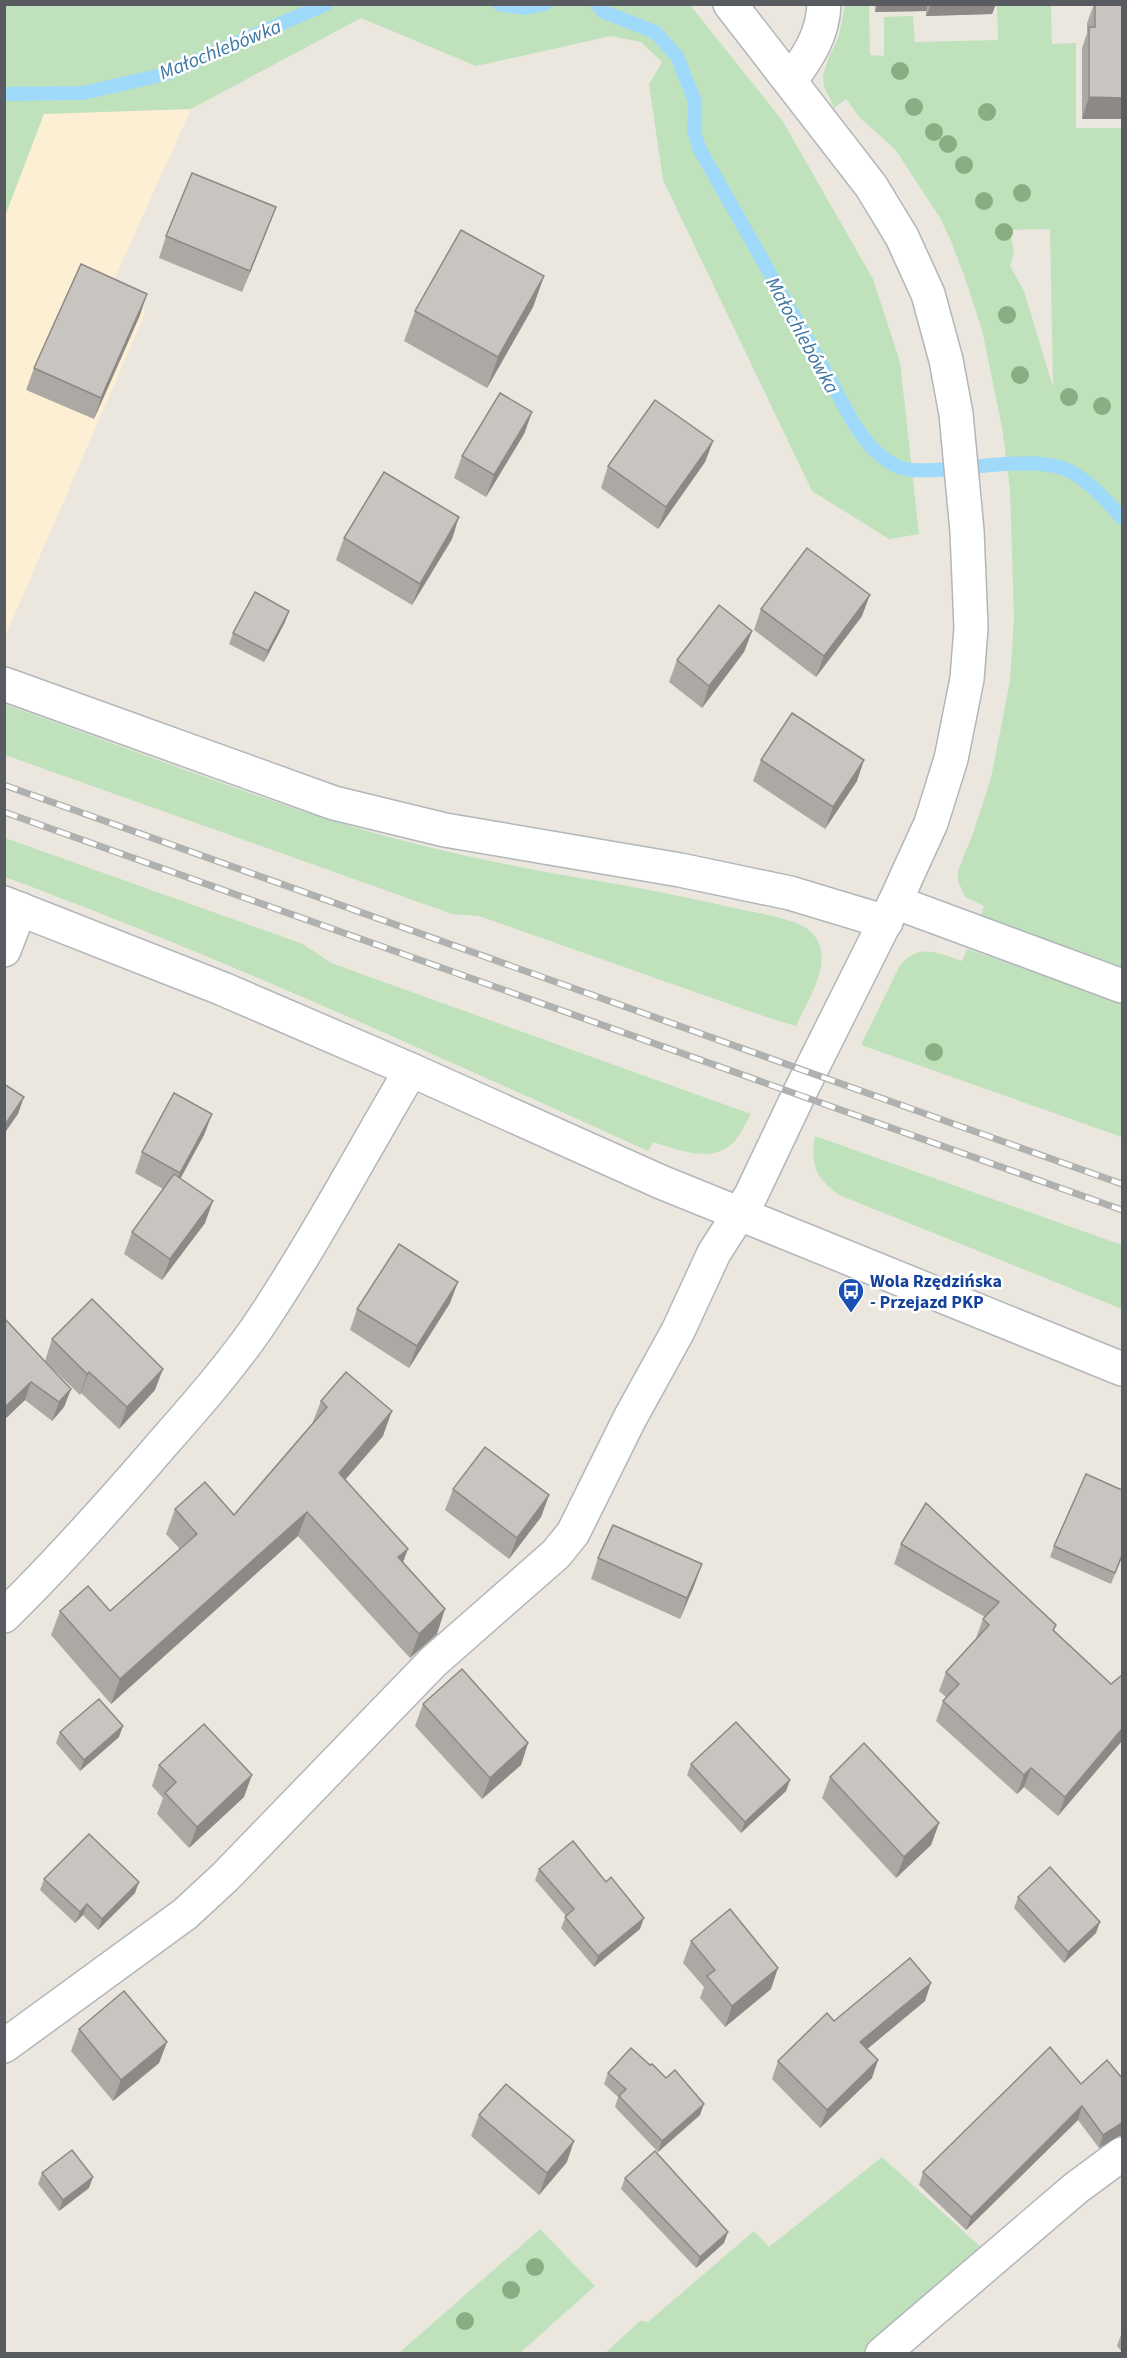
<svg xmlns="http://www.w3.org/2000/svg" width="1127" height="2358" font-family="'Source Sans 3',sans-serif">
	<style>
		.commercial { fill: #fcefd3 }
		.green { fill: #bfe2bc; fill-rule: evenodd }
		.lines { fill: none; stroke-linecap: round; stroke-linejoin: round }
		.stream { stroke: #9fdafb; stroke-width: 14 }
		.minor-casing { stroke: #b2b6ba; stroke-width: 36 }
		.minor { stroke: #fff; stroke-width: 33 }
		.rail-casing { stroke: #afb0b0; stroke-width: 7 }
		.rail { stroke: #fff; stroke-width: 4.5; stroke-dasharray: 14; stroke-linecap: butt }
		.tree { fill: #89ae83 }
		.wall { fill: #aca9a4 }
		.shaded-wall { fill: #8c8986 }
		.building { fill: #c8c4bf; stroke: #8c8986; stroke-width: 1.5 }
		.labels { text-anchor: middle; stroke-width: 5; stroke-linejoin: round; paint-order: stroke }
		.transit-label { font-size: 18px; font-weight: bold; fill: #164399; stroke: #fff; text-anchor: start }
		.water-label { font-size: 20px; font-style: italic; fill: #3c76a2; stroke: #fff }
	</style>
	<rect width="100%" height="100%" fill="#ebe7df"/>
	<polygon class="commercial" points="191,109 109,291 146,311 5,637 5,216 44,113"/>
	<g class="green">
		<polygon points="5,4 690,5 782,120 873,279 900,362 919,534 889,539 812,491 663,180 649,84 662,62 641,42 611,36 476,66 361,18 191,109 44,114 5,216"/>
		<path d="M845 5H869L870 55 884 56V17L913 16 915 42 998 40 997 5H1051L1052 44 1076 43V128H1122V970L980 919 984 906 965 897 958 881V871L973 833 991 778 1010 681 1014 618 1010 489 1002 427 982 330 965 278 951 241 940 218 895 149 860 118 846 99 834 108 824 87 823 75 829 57 839 36ZM1050 229 1053 386V387L1024 291 1010 266 1014 253 1010 230Z"/>
		<path d="M4 704C106 740 206 779 308 813 395 841 485 862 575 877 632 886 687 897 743 910 759 913 800 920 810 931 838 957 808 999 796 1026L772 1019 479 916 452 914 5 755Z"/>
		<path d="M5 838 303 944 331 963 751 1114C746 1122 741 1134 734 1142 712 1164 679 1150 653 1142L648 1151C435 1055 224 958 5 877Z"/>
		<path d="M967 949 1122 1003V1137L861 1045 899 967C918 942 937 953 962 961Z"/>
		<path d="M815 1136 1122 1245V1309L839 1195C816 1178 810 1165 815 1136Z"/>
		<polygon points="882,2157 985,2251 868,2353 604,2354 640,2321 648,2322 754,2231 769,2247"/>
		<polygon points="540,2229 595,2286 520,2353 399,2353"/>
	</g>
	<g class="lines">
		<g class="stream">
			<polyline points="499,4 525,8 545,4"/>
			<path d="M597 4 604 12 655 32 677 56 695 102 694 131 699 148 832 383C847 413 873 467 912 470 941 472 975 466 1004 464 1022 463 1045 462 1063 468 1086 477 1106 500 1122 518"/>
			<polyline points="4,94 83,93 166,74 326,4"/>
		</g>
		<g class="minor-casing">
			<g id="minor">
				<path d="M790 81C808 57 823 35 824 4"/>
				<polyline points="4,684 334,803 445,830 680,870 790,893 886,922"/>
				<polyline points="895,902 1122,986"/>
				<polyline points="4,903 223,989 411,1070 661,1182 1122,1369"/>
				<polyline points="4,950 20,909"/>
				<path d="M4 1616C59 1562 109 1506 159 1448 193 1409 227 1371 257 1328 313 1245 360 1156 411 1070"/>
				<polyline points="4,2046 185,1914 225,1877 433,1662 556,1554 573,1533 630,1418 678,1331 714,1253 751,1195 799,1094 895,902 931,823 951,759 967,679 971,628 967,531 956,414 946,360 928,294 902,237 871,186 730,4"/>
				<polyline points="882,2354 1076,2188 1122,2154"/>
			</g>
		</g>
		<use href="#minor" class="minor"/>
		<g class="rail-casing">
			<g id="rail">
				<polyline points="4,785 1122,1184"/>
				<polyline points="4,812 1122,1210"/>
			</g>
		</g>
		<use href="#rail" class="rail"/>
	</g>
	<g class="tree">
		<circle cx="900" cy="71" r="9"/>
		<circle cx="914" cy="107" r="9"/>
		<circle cx="987" cy="112" r="9"/>
		<circle cx="934" cy="132" r="9"/>
		<circle cx="948" cy="144" r="9"/>
		<circle cx="964" cy="165" r="9"/>
		<circle cx="1022" cy="193" r="9"/>
		<circle cx="984" cy="201" r="9"/>
		<circle cx="1004" cy="232" r="9"/>
		<circle cx="1007" cy="315" r="9"/>
		<circle cx="1020" cy="375" r="9"/>
		<circle cx="1069" cy="397" r="9"/>
		<circle cx="1102" cy="406" r="9"/>
		<circle cx="934" cy="1052" r="9"/>
		<circle cx="535" cy="2267" r="9"/>
		<circle cx="511" cy="2290" r="9"/>
		<circle cx="465" cy="2321" r="9"/>
	</g>
	<g class="wall">
		<polygon points="875,4 996,4 992,14 926,16 926,11 875,12"/>
		<polygon points="1094,4 1122,4 1122,119 1082,119 1082,48 1087,33 1087,23"/>
		<polygon points="268,228 242,292 159,258 166,236"/>
		<polygon points="544,276 533,307 487,388 404,341 415,311"/>
		<polygon points="140,315 94,419 26,390 34,368"/>
		<polygon points="532,412 524,434 486,497 454,478 462,456"/>
		<polygon points="713,441 705,462 658,529 601,488 608,466"/>
		<polygon points="344,538 452,539 412,605 336,560"/>
		<polygon points="761,609 862,616 816,677 754,630"/>
		<polygon points="285,622 264,662 229,644 233,633"/>
		<polygon points="752,631 744,652 702,708 669,682 677,660"/>
		<polygon points="761,760 857,781 825,829 753,781"/>
		<polygon points="212,1114 204,1135 180,1179 205,1223 162,1280 124,1254 132,1232 163,1189 135,1173 142,1152"/>
		<polygon points="450,1303 409,1368 350,1330 357,1309"/>
		<polygon points="4,1318 71,1389 64,1407 52,1421 25,1400 4,1420"/>
		<polygon points="52,1339 155,1390 119,1429 81,1393 80,1395 45,1361"/>
		<polygon points="321,1401 383,1436 345,1480 403,1562 437,1634 410,1658 298,1536 111,1704 51,1635 60,1611 110,1611 180,1549 166,1534 175,1509 234,1515 312,1424"/>
		<polygon points="453,1489 549,1495 541,1517 509,1559 445,1510"/>
		<polygon points="901,1544 1056,1625 1054,1631 1111,1684 1058,1816 1024,1787 1017,1794 936,1721 943,1701 947,1698 939,1691 946,1672 976,1639 976,1638 983,1619 985,1617 894,1564"/>
		<polygon points="1054,1546 1122,1557 1111,1584 1050,1557"/>
		<polygon points="598,1558 702,1564 694,1586 680,1619 591,1579"/>
		<polygon points="423,1704 528,1743 521,1765 482,1799 415,1726"/>
		<polygon points="60,1732 119,1737 80,1771 56,1743"/>
		<polygon points="691,1764 790,1780 786,1791 741,1833 687,1775"/>
		<polygon points="159,1765 244,1797 189,1848 157,1814 163,1798 152,1786"/>
		<polygon points="830,1777 939,1823 931,1845 896,1878 822,1798"/>
		<polygon points="539,1869 640,1929 594,1967 561,1928 566,1916 535,1880"/>
		<polygon points="44,1879 135,1893 98,1930 83,1915 75,1923 40,1890"/>
		<polygon points="1018,1897 1096,1933 1064,1963 1014,1908"/>
		<polygon points="691,1941 771,1989 725,2027 700,1998 704,1987 683,1963"/>
		<polygon points="925,2001 867,2049 872,2078 820,2128 772,2079 778,2061 834,2021"/>
		<polygon points="79,2029 167,2042 159,2063 113,2101 71,2051"/>
		<polygon points="608,2073 700,2115 658,2152 615,2107 618,2097 604,2084"/>
		<polygon points="1081,2084 1119,2136 1099,2148 1078,2120 966,2230 919,2185 923,2172"/>
		<polygon points="479,2115 567,2162 539,2195 471,2136"/>
		<polygon points="42,2173 89,2188 59,2211 38,2184"/>
		<polygon points="625,2178 724,2243 696,2268 621,2189"/>
		<polygon points="1122,2332 1122,2352 1117,2346"/>
	</g>
	<g class="shaded-wall">
		<polygon points="878,4 928,4 926,11 875,12"/>
		<polygon points="931,4 996,4 992,14 926,16"/>
		<polygon points="1089,97 1122,98 1122,119 1082,119"/>
		<polygon points="276,207 268,228 242,292 250,271"/>
		<polygon points="544,276 533,307 487,388 498,357"/>
		<polygon points="147,294 140,315 94,419 101,398"/>
		<polygon points="532,412 524,434 486,497 494,475"/>
		<polygon points="713,441 705,462 658,529 666,507"/>
		<polygon points="459,517 452,539 412,605 420,584"/>
		<polygon points="870,595 862,616 816,677 824,656"/>
		<polygon points="289,611 285,622 264,662 268,651"/>
		<polygon points="752,631 744,652 702,708 709,686"/>
		<polygon points="864,760 857,781 825,829 833,807"/>
		<polygon points="24,1097 18,1114 4,1134 4,1126"/>
		<polygon points="212,1114 204,1135 172,1194 180,1173"/>
		<polygon points="213,1201 205,1223 162,1280 170,1259"/>
		<polygon points="458,1282 450,1303 409,1368 417,1346"/>
		<polygon points="163,1369 155,1390 119,1429 127,1407"/>
		<polygon points="89,1372 81,1393 80,1395 87,1374"/>
		<polygon points="31,1382 25,1400 4,1420 4,1408"/>
		<polygon points="71,1389 64,1407 52,1421 59,1402"/>
		<polygon points="392,1411 383,1436 330,1497 339,1473"/>
		<polygon points="549,1495 541,1517 509,1559 517,1538"/>
		<polygon points="307,1512 298,1536 111,1704 120,1679"/>
		<polygon points="408,1549 399,1573 398,1557"/>
		<polygon points="702,1564 694,1586 680,1619 687,1598"/>
		<polygon points="445,1609 437,1634 410,1658 419,1634"/>
		<polygon points="123,1726 119,1737 80,1771 84,1760"/>
		<polygon points="1122,1729 1122,1741 1058,1816 1065,1797"/>
		<polygon points="528,1743 521,1765 482,1799 490,1778"/>
		<polygon points="1031,1768 1024,1787 1017,1794 1024,1775"/>
		<polygon points="252,1775 244,1797 189,1848 197,1827"/>
		<polygon points="790,1780 786,1791 741,1833 745,1822"/>
		<polygon points="939,1823 931,1845 896,1878 904,1857"/>
		<polygon points="139,1882 135,1893 98,1930 102,1919"/>
		<polygon points="87,1904 83,1915 75,1923 80,1912"/>
		<polygon points="644,1918 640,1929 594,1967 598,1956"/>
		<polygon points="1100,1922 1096,1933 1064,1963 1068,1952"/>
		<polygon points="778,1968 771,1989 725,2027 732,2006"/>
		<polygon points="931,1983 925,2001 854,2060 860,2042"/>
		<polygon points="167,2042 159,2063 113,2101 121,2080"/>
		<polygon points="878,2060 872,2078 820,2128 827,2110"/>
		<polygon points="704,2104 700,2115 658,2152 662,2141"/>
		<polygon points="1082,2106 1078,2120 966,2230 971,2217"/>
		<polygon points="1122,2123 1122,2136 1119,2136 1099,2148 1103,2135"/>
		<polygon points="574,2141 567,2162 539,2195 547,2173"/>
		<polygon points="93,2177 89,2188 59,2211 63,2200"/>
		<polygon points="728,2232 724,2243 696,2268 700,2257"/>
	</g>
	<g class="building">
		<polygon points="1095,4 1122,4 1122,98 1089,97 1089,27 1095,27"/>
		<polygon points="192,173 276,207 250,271 166,236"/>
		<polygon points="461,230 544,276 498,357 415,311"/>
		<polygon points="81,264 147,294 101,398 34,368"/>
		<polygon points="500,393 532,412 494,475 462,456"/>
		<polygon points="655,400 713,441 666,507 608,466"/>
		<polygon points="384,472 459,517 420,584 344,538"/>
		<polygon points="807,548 870,595 824,656 761,609"/>
		<polygon points="255,592 289,611 268,651 233,633"/>
		<polygon points="719,605 752,631 709,686 677,660"/>
		<polygon points="792,713 864,760 833,807 761,760"/>
		<polygon points="4,1084 24,1097 4,1126"/>
		<polygon points="174,1093 212,1114 180,1173 142,1152"/>
		<polygon points="174,1174 213,1201 170,1259 132,1232"/>
		<polygon points="399,1244 458,1282 417,1346 357,1309"/>
		<polygon points="92,1299 163,1369 127,1407 89,1372 87,1374 52,1339"/>
		<polygon points="4,1318 71,1389 59,1402 31,1382 4,1408"/>
		<polygon points="346,1372 392,1411 339,1473 408,1549 398,1557 445,1609 419,1634 307,1512 120,1679 60,1611 88,1586 110,1611 197,1534 175,1509 205,1482 234,1515 327,1407 321,1401"/>
		<polygon points="485,1447 549,1495 517,1538 453,1489"/>
		<polygon points="1086,1474 1122,1490 1122,1555 1115,1573 1054,1546"/>
		<polygon points="926,1503 1056,1625 1053,1630 1111,1684 1122,1675 1122,1729 1065,1797 1031,1768 1024,1775 943,1701 959,1684 946,1672 989,1625 983,1619 999,1602 901,1544"/>
		<polygon points="613,1525 702,1564 687,1598 598,1558"/>
		<polygon points="462,1669 528,1743 490,1778 423,1704"/>
		<polygon points="99,1699 123,1726 84,1760 60,1732"/>
		<polygon points="736,1722 790,1780 745,1822 691,1764"/>
		<polygon points="204,1724 252,1775 197,1827 165,1793 176,1782 159,1765"/>
		<polygon points="864,1743 939,1823 904,1857 830,1777"/>
		<polygon points="89,1834 139,1882 102,1919 87,1904 80,1912 44,1879"/>
		<polygon points="573,1841 606,1882 611,1877 644,1918 598,1956 565,1917 574,1909 539,1869"/>
		<polygon points="1050,1867 1100,1922 1068,1952 1018,1897"/>
		<polygon points="730,1909 778,1968 732,2006 707,1976 715,1970 691,1941"/>
		<polygon points="910,1958 931,1983 860,2042 878,2060 827,2110 778,2061 827,2013 834,2021"/>
		<polygon points="124,1991 167,2042 121,2080 79,2029"/>
		<polygon points="1050,2047 1081,2084 1107,2060 1122,2078 1122,2123 1103,2135 1082,2106 971,2217 923,2172"/>
		<polygon points="631,2048 650,2065 652,2064 666,2078 675,2070 704,2104 662,2141 619,2096 626,2089 608,2073"/>
		<polygon points="506,2084 574,2141 547,2173 479,2115"/>
		<polygon points="72,2150 93,2177 63,2200 42,2173"/>
		<polygon points="655,2151 728,2232 700,2257 625,2178"/>
	</g>
	<defs>
		<g id="bus-pin" transform="scale(1.35)"><path d="M0 17L-7.5 6A9.5 9.5 0 1 1 7.5 6Z" fill="#1a4fb4" stroke="#fff"/><path d="M-5-6H5V4H4V6H2V4H-2V6H-4V4H-5ZM-3.5-4V0h7V-4ZM-3.5 1.2v1.5H-2V1.2ZM2 1.2v1.5H3.5V1.2Z" fill="#fff"/></g>
	</defs>
	<g fill-rule="evenodd">
		<use href="#bus-pin" x="851" y="1291"/>
	</g>
	<g class="labels">
		<g class="transit-label">
			<text x="870" y="1287">Wola Rzędzińska<tspan x="870" dy="21">- Przejazd PKP</tspan></text>
		</g>
		<g class="water-label">
			<text transform="translate(220 49) rotate(-22)" y="7">Małochlebówka</text>
			<text transform="translate(803 335) rotate(61)" y="7">Małochlebówka</text>
		</g>
	</g>
	<rect width="1127" height="2358" fill="none" stroke="#585c60" stroke-width="12"/>
</svg>
